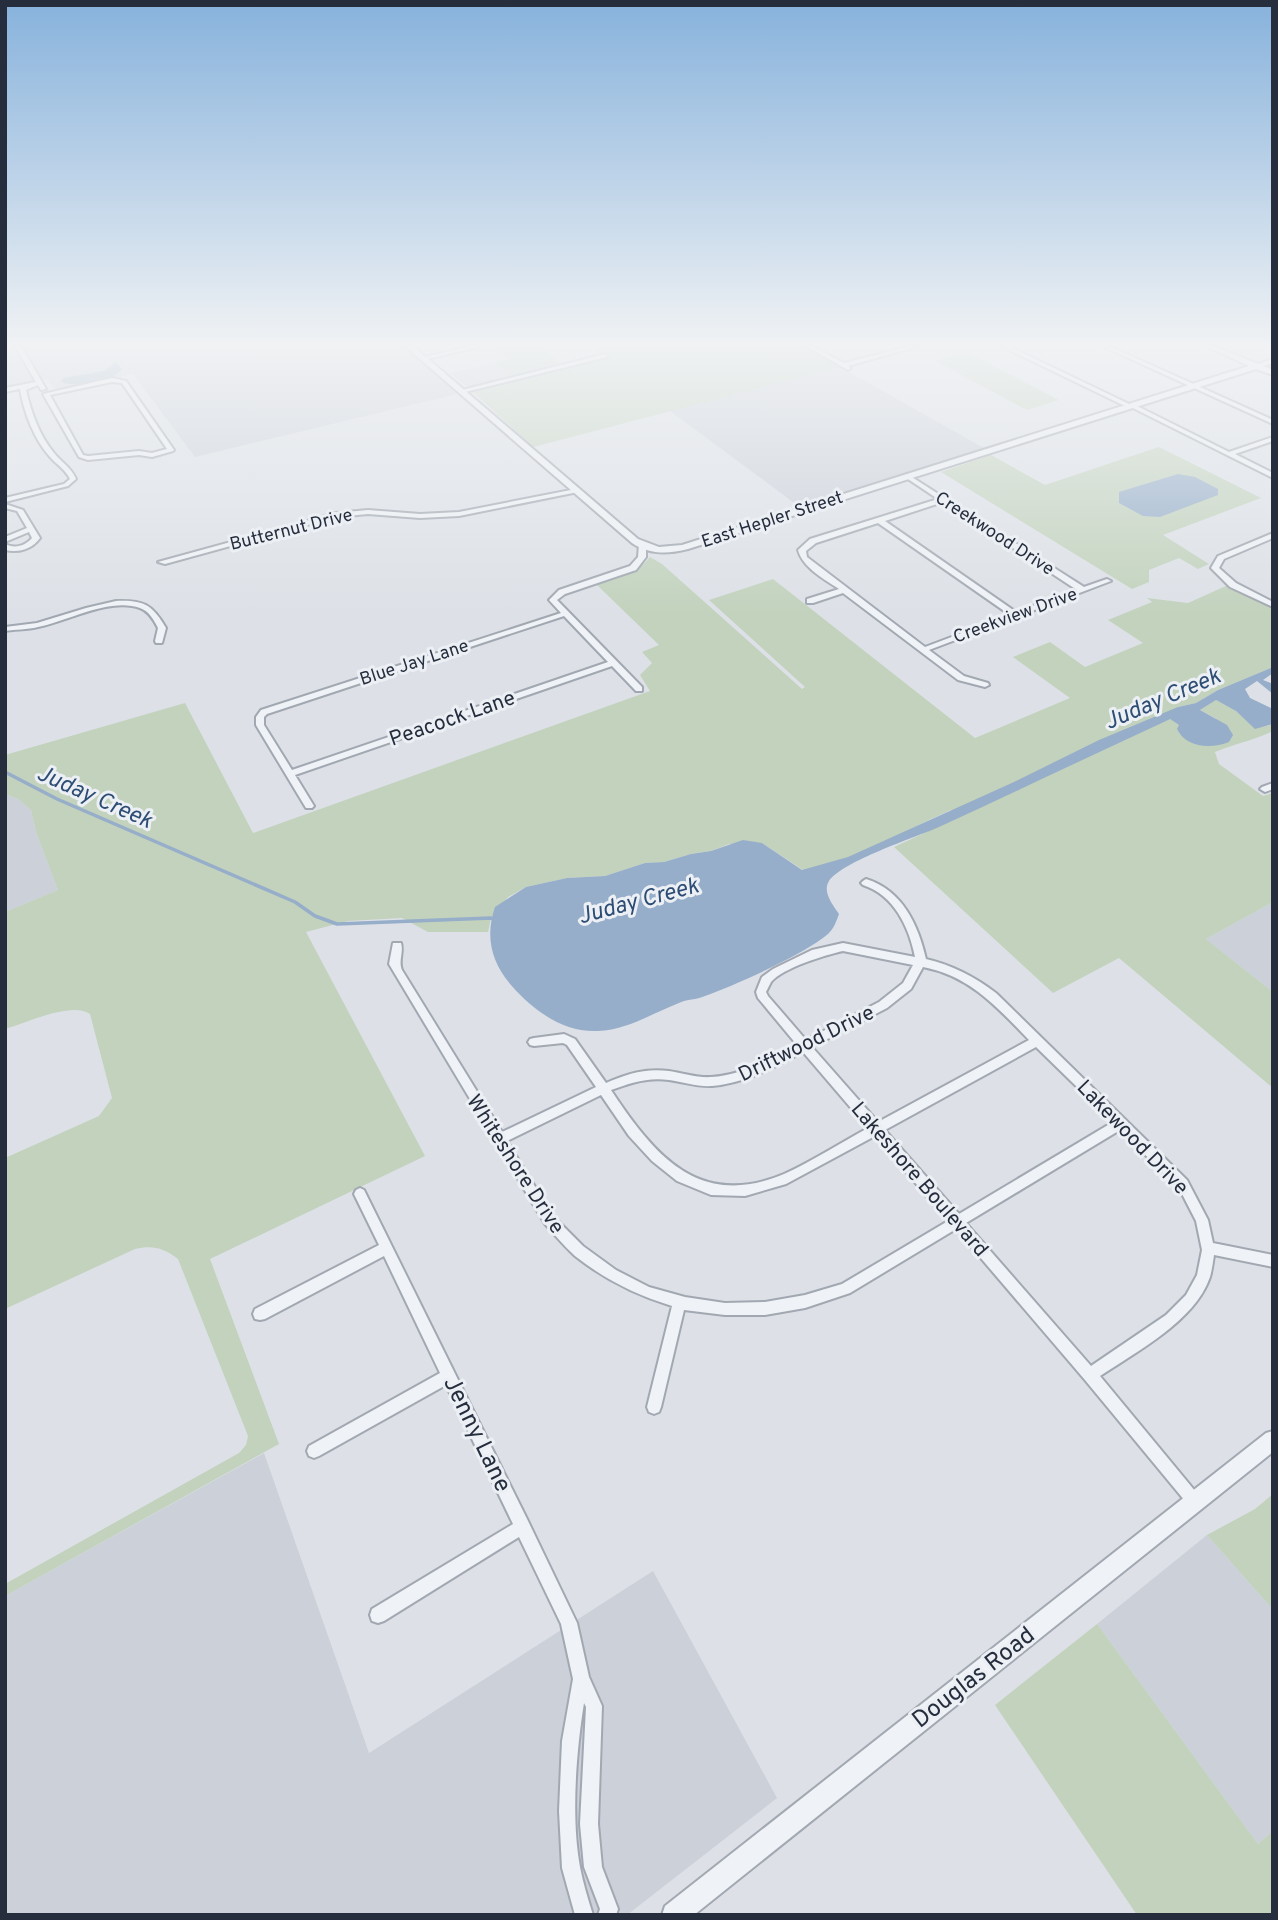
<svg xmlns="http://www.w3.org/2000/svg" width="1278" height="1920" font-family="Overpass,sans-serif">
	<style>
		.built { fill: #cbd0d9 }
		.green { fill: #c2d2bd }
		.water { fill: #96aec9 }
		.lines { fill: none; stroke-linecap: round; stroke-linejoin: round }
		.stream { stroke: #96aec9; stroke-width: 3.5 }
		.minor-casing { stroke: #a2a8b1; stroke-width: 4 }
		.tertiary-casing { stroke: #a2a8b1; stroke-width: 4 }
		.minor { fill: #eff2f6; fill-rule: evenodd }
		.tertiary { fill: #eff2f6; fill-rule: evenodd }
		.labels { text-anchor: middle; stroke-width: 6; stroke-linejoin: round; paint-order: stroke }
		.far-street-label { font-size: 18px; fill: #262e3e; stroke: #ecf0f5 }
		.street-label { font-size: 21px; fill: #262e3e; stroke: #ecf0f5 }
		.water-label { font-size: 23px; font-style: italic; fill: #2e4d74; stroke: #ecf0f5 }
		.near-street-label { font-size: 24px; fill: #262e3e; stroke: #ecf0f5 }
	</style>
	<rect width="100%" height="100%" fill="#dde1e7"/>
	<g class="built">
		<polygon points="5,346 402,346 457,394 195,457 133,374 66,388 54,388 47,379 5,387"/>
		<polygon points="495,363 512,376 467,387 450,373"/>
		<polygon points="840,367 984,448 801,508 670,411"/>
		<polygon points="5,794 18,799 31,810 36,832 58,890 5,912"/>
		<polygon points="1273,902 1273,992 1206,939"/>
		<polygon points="264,1453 369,1753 653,1571 777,1798 627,1915 5,1915 5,1596"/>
		<polygon points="1207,1535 1273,1610 1273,1831 1258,1844 1097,1624"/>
	</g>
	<g class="green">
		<polygon points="492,346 569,346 545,351 562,365 512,376 495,363 509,359"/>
		<polygon points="590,346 804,346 840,367 533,447 472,391 607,358"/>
		<polygon points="966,352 1059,400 1027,410 935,361"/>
		<polygon points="1159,447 1261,498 1163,535 1209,564 1198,569 1179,558 1149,570 1149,582 1132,589 941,472 991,455 1045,485"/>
		<path d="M650 557 662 564 802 689 805 687 709 600 773 579 975 738 1070 698 1013 657 1050 642 1085 667 1143 643 1108 620 1152 602 1147 598 1188 603 1228 585 1273 608V667L1218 690 1196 703 1178 707 1170 719 1179 725V734L1217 719 1200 710 1216 700C1222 704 1232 707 1237 712 1249 722 1256 731 1273 724V731C1255 740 1234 744 1215 752L1219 764 1263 796 1273 793V902L1206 939 1273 992V1088L1119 958 1053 993 894 847 959 817 951 810C905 830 852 863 803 870L762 843 729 844 711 851 691 854 664 862 645 863 605 876 567 878 526 887 508 897 491 918 488 932H428L402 918 348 921 306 932 425 1156 210 1259 279 1444 5 1596V1584L239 1453 246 1445 248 1436 178 1259C164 1248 152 1245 135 1249L5 1309V1158L99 1116 112 1098 90 1014C72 1001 26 1023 5 1029V912L58 890 36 832 31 810 18 799 5 794V755L185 703 253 833 650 691 640 675 652 663 642 652 659 645 597 585C620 577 635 575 650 557Z"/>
		<polygon points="1273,1494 1273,1610 1207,1535 1255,1509"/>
		<polygon points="1097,1624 1258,1844 1273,1831 1273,1915 1137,1915 995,1705"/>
	</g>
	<g class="water">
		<path d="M116 362 122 369C112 381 76 388 61 382L63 378 104 371Z"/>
		<polygon points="1178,474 1195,477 1218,489 1218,495 1160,517 1143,516 1119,503 1119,492"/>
		<path d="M1273 667V673L1263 680 1273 684V694L1257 681 1245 689 1250 698 1273 709V724L1255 729 1236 711 1216 700 1200 710 1227 725 1233 735 1229 742C1211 749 1186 748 1177 729L1179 725 1170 719 1166 721C1090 756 1015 792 939 827 914 838 843 861 829 881 822 892 833 905 839 914 836 922 834 928 829 933 806 954 735 985 705 996 696 1000 687 999 679 1003 653 1013 627 1030 598 1031 563 1033 533 1010 511 985 491 962 485 936 495 907L526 887 567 878 605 876 645 863 664 862 691 854 711 851 743 840 762 843 802 870 848 857 1014 782 1099 740 1178 707 1196 703 1218 690Z"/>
	</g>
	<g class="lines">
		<polyline class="stream" points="5,772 57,799 295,902 315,916 337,924 491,918 495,920"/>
		<g class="minor-casing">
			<g id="minor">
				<path d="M15 346H21L46 389 41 390 38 385 26 390C31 412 39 435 54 453 62 463 71 467 76 479L68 486 5 502V498L64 484 70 479C65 469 57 465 50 457 34 439 24 413 20 389L5 392V388L36 382Z"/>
				<polygon points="473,346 482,346 423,360 420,358"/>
				<polygon points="806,346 812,346 844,363 911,346 919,346 848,366 851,368 848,370"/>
				<polygon points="1001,346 1008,346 1129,404 1133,404 1229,452 1273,437 1273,441 1235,454 1273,473 1273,478 1131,407 1127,407"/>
				<polygon points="1102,346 1109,346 1273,420 1273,424"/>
				<polygon points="605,354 607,355 607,357 461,393 458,391"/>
				<polygon points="1273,359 1273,363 1256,368 1253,366"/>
				<path d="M112 378 126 381 174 450 173 451 152 457 139 455 88 460 79 457 43 394ZM112 382 122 383 167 449 152 453 139 451 88 456 83 455 50 395Z"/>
				<path d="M907 474 1084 587 1107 579 1111 581 929 650 964 676 988 683 989 685 985 687 958 680 843 593 813 603H807V599L839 589C824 579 803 568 798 550L810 539 938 499 905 477 904 476ZM943 502 1077 590 1016 612 885 521ZM878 523 1010 615 925 647 807 557 806 551 816 543Z"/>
				<polygon points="576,489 579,491 578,492 459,516 420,518 368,514 336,517 165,564 158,562 336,513 368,510 420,514 459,512"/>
				<path d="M5 504 23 510 40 538C32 549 19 553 5 550V544C15 549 25 546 32 538L29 532 5 542V537L27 528 17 511 5 508Z"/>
				<polygon points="1273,533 1273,538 1224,559 1219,568 1236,583 1273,602 1273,607 1230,587 1211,568 1218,556"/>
				<path d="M639 544 646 546V557L636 570 565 594 557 600 642 687V691H636L612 666 295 775 314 806 312 808H306L256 725V717L261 710 561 613 549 600 559 590 630 566 638 557ZM564 616 608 662 292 770 264 725V717L267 714Z"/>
				<path d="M116 601C143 600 152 604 166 628L162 643H156L155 641 158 628C154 620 149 611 140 608 110 597 68 621 38 627 27 630 16 629 5 631V627L37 623 86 608Z"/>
				<polygon points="1273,783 1273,789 1265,792 1260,789 1262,787"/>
				<path d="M866 879C902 890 918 924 926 959 952 965 975 977 996 993L1187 1180 1208 1220 1213 1243 1273 1255V1267L1214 1255C1213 1262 1212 1270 1210 1277 1195 1321 1136 1352 1100 1376L1200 1497 1202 1502 1200 1507 1195 1509 1190 1507 1085 1380 956 1229 850 1293 805 1308 765 1315H725L684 1310 661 1407 659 1412 654 1414 649 1412 647 1407 672 1306C636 1295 604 1279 575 1256 564 1246 554 1234 545 1224L389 964 393 943H401C404 952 398 961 402 970L502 1132 596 1087 567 1045 563 1043 534 1046 530 1045 528 1042 530 1039 534 1038 564 1034 575 1039 606 1083C627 1074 645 1068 669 1071 682 1073 698 1078 711 1077 743 1075 769 1059 797 1045L758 998 756 992 762 977 773 969 812 950 843 943 915 957C909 927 894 895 863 885L861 883 863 881ZM843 951 913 965 903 983 879 1002 806 1040 768 996 766 992C767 990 770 984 771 982 783 968 825 955 843 951ZM923 967C970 976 997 1007 1029 1040L878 1122 812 1047 887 1008 911 989ZM1036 1047 1113 1122 959 1214 885 1130ZM803 1052 868 1128C842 1142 811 1162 784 1174 699 1210 654 1155 611 1090 631 1083 647 1077 669 1080 683 1082 698 1087 712 1086 746 1083 774 1067 803 1052ZM601 1095 629 1136 652 1161 677 1181 711 1195 745 1196 786 1184 875 1136 948 1221 842 1284 805 1295 765 1302 725 1303 685 1297 649 1287 616 1270 583 1246 553 1216 507 1141ZM1120 1130 1179 1188 1196 1221 1202 1250 1197 1275 1186 1295 1166 1315 1091 1366 966 1223Z"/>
				<path d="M360 1188 364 1190 528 1521 577 1623 589 1677 602 1706 598 1824 602 1867 618 1909 616 1915H598L600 1909 584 1867 580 1824 586 1707 584 1703C576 1753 571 1818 580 1867 583 1883 588 1899 593 1915H575L562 1868 559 1811 562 1741 573 1679 561 1624 519 1537 384 1621 378 1623 372 1621 370 1615 372 1609 513 1524 446 1385 319 1456 314 1458 309 1456 307 1451 309 1446 440 1373 384 1256 265 1319 260 1320 255 1319 253 1314 255 1309 379 1245 354 1194 356 1190Z"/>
			</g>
		</g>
		<g class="tertiary-casing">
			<g id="tertiary">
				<path d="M405 346H413L638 539 659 547 682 545 1249 366 1206 346H1214L1273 370V375L1256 369 688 549C668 554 650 555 632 543Z"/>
				<polygon points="1273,1431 1273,1452 694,1915 662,1915 665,1906 1266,1433"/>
			</g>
		</g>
		<use href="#minor" class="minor"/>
		<use href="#tertiary" class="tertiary"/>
	</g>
	<linearGradient id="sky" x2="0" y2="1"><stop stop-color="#87b2dc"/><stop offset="0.56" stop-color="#f0f2f4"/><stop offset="1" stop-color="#f0f2f4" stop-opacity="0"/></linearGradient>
	<rect width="1278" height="614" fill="url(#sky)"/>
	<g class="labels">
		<g class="far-street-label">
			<text transform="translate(772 519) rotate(-18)" y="6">East Hepler Street</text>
			<text transform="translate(291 529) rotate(-14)" y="6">Butternut Drive</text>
			<text transform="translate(995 533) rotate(33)" y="6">Creekwood Drive</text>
			<text transform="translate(1015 615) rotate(-20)" y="6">Creekview Drive</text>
			<text transform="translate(414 662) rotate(-18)" y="6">Blue Jay Lane</text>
		</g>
		<g class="street-label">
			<text transform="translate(452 718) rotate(-19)" y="7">Peacock Lane</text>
			<text transform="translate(806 1043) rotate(-26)" y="7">Driftwood Drive</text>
			<text transform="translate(1133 1137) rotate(46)" y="7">Lakewood Drive</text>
			<text transform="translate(516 1164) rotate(57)" y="7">Whiteshore Drive</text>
			<text transform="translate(920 1179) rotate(49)" y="7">Lakeshore Boulevard</text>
		</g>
		<g class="water-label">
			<text transform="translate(1162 698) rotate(-23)" y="8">Juday Creek</text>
			<text transform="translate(95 796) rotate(24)" y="8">Juday Creek</text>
			<text transform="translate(638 900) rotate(-15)" y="8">Juday Creek</text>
		</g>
		<g class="near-street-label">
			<text transform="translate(478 1434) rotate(64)" y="8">Jenny Lane</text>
			<text transform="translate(973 1677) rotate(-38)" y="8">Douglas Road</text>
		</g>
	</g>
	<rect width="1278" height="1920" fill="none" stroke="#262e3e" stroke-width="14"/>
</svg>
